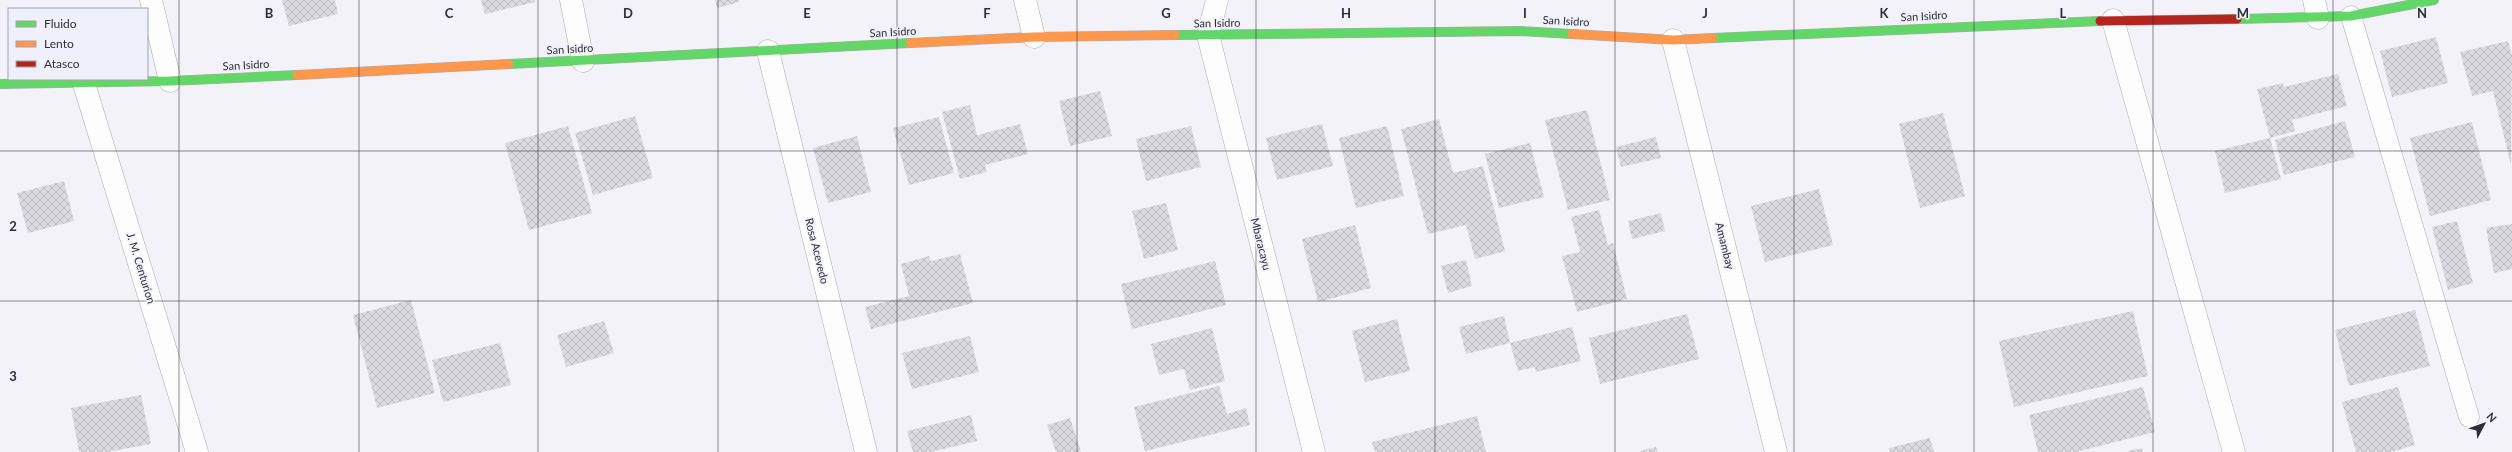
<svg xmlns="http://www.w3.org/2000/svg" width="2512" height="452" font-family="Lato,sans-serif">
	<style>
		.building { fill: url(#building-cross-hatch) }
		.lines { fill: none; stroke-linecap: round; stroke-linejoin: round }
		.lane-casing { stroke: #ababaf; stroke-width: 21 }
		.street-casing { stroke: #ababaf; stroke-width: 23 }
		.fast-casing { stroke: #ababaf; stroke-width: 10 }
		.slow-casing { stroke: #ababaf; stroke-width: 10 }
		.jam-casing { stroke: #ababaf; stroke-width: 10 }
		.lane { stroke: #fdfdfe; stroke-width: 20 }
		.street { stroke: #fdfdfe; stroke-width: 22 }
		.fast { stroke: #63d668; stroke-width: 9 }
		.slow { stroke: #ff974d; stroke-width: 9 }
		.jam { stroke: #b3261e; stroke-width: 9 }
		.grid { fill: none; stroke: #2f2f33; stroke-width: 1; stroke-opacity: 0.55 }
		.labels { text-anchor: middle; stroke-width: 3; stroke-linejoin: round; paint-order: stroke }
		.street-label { font-size: 11px; fill: #2f2f33; stroke: #eff0fb }
		.grid-label { font-size: 13px; text-anchor: middle; font-weight: bold; fill: #2f2f33; stroke: #eff0fb; stroke-width: 3; stroke-linejoin: round; paint-order: stroke }
	</style>
	<defs>
		<pattern id="building-cross-hatch" width="8" height="8" patternUnits="userSpaceOnUse"><rect width="8" height="8" fill="#dadadf"/><path d="M0 0l8 8M0 8l8-8" fill="none" stroke="#bbbbc0"/></pattern>
	</defs>
	<rect width="100%" height="100%" fill="#f2f2f8"/>
	<g class="building">
		<polygon points="282,0 335,0 338,14 289,26"/>
		<polygon points="481,0 535,0 535,2 485,14"/>
		<polygon points="715,0 739,0 739,2 717,8"/>
		<polygon points="2436,37 2448,83 2392,97 2380,51"/>
		<polygon points="2508,41 2512,55 2511,165 2493,91 2472,96 2460,52"/>
		<polygon points="2338,74 2347,106 2292,120 2295,131 2270,138 2257,89 2283,83 2284,87"/>
		<polygon points="1100,91 1112,136 1070,146 1059,101"/>
		<polygon points="970,105 977,135 1020,124 1028,154 985,165 987,172 960,179 942,112"/>
		<polygon points="1587,110 1610,200 1568,210 1545,120"/>
		<polygon points="1943,113 1965,196 1920,208 1899,124"/>
		<polygon points="635,116 653,178 593,195 575,133"/>
		<polygon points="939,117 954,173 909,185 893,128"/>
		<polygon points="1439,119 1453,173 1483,166 1505,251 1475,259 1466,225 1428,234 1401,129"/>
		<polygon points="2345,121 2355,157 2284,175 2275,140"/>
		<polygon points="2472,122 2491,200 2430,216 2410,138"/>
		<polygon points="1322,124 1333,166 1277,180 1266,138"/>
		<polygon points="568,126 592,213 529,230 505,143"/>
		<polygon points="1191,126 1201,167 1146,181 1136,139"/>
		<polygon points="1387,126 1404,196 1356,208 1339,138"/>
		<polygon points="857,136 871,192 828,203 813,148"/>
		<polygon points="1656,137 1661,158 1621,167 1616,147"/>
		<polygon points="2270,138 2281,179 2225,193 2215,151"/>
		<polygon points="1530,143 1544,197 1499,208 1485,154"/>
		<polygon points="64,181 74,221 28,233 17,193"/>
		<polygon points="1819,189 1833,245 1765,262 1751,206"/>
		<polygon points="1166,203 1178,250 1144,259 1132,211"/>
		<polygon points="1599,210 1608,245 1613,243 1627,299 1577,312 1562,256 1580,252 1571,217"/>
		<polygon points="1661,213 1665,231 1632,239 1628,221"/>
		<polygon points="2457,221 2473,283 2448,290 2432,227"/>
		<polygon points="2512,224 2512,269 2494,273 2486,228"/>
		<polygon points="1355,225 1371,288 1318,302 1302,239"/>
		<polygon points="960,254 973,303 871,329 865,307 909,296 901,264 929,256 931,261"/>
		<polygon points="1466,260 1472,286 1448,293 1441,266"/>
		<polygon points="1215,261 1226,305 1132,329 1121,284"/>
		<polygon points="411,300 435,393 377,408 353,315"/>
		<polygon points="2415,310 2430,366 2349,386 2335,330"/>
		<polygon points="2133,311 2148,376 2014,407 1999,341"/>
		<polygon points="1687,314 1699,359 1600,384 1589,338"/>
		<polygon points="1504,316 1510,343 1466,354 1459,327"/>
		<polygon points="1397,319 1410,371 1365,382 1352,331"/>
		<polygon points="604,321 614,353 566,367 557,335"/>
		<polygon points="1572,327 1581,361 1536,372 1535,367 1518,371 1510,343"/>
		<polygon points="1212,328 1225,381 1190,390 1184,369 1159,375 1151,344"/>
		<polygon points="970,336 979,372 912,389 902,353"/>
		<polygon points="500,343 511,385 443,402 432,360"/>
		<polygon points="1219,386 1227,414 1246,408 1250,425 1145,451 1134,407"/>
		<polygon points="2143,387 2155,432 2076,452 2038,452 2029,415"/>
		<polygon points="2398,387 2415,445 2391,452 2356,452 2342,402"/>
		<polygon points="141,395 151,444 107,452 79,452 71,408"/>
		<polygon points="971,415 977,441 931,452 913,452 907,431"/>
		<polygon points="1477,416 1486,452 1375,452 1372,442"/>
		<polygon points="1070,418 1081,452 1056,452 1047,425"/>
		<polygon points="1930,438 1934,452 1890,452 1889,448"/>
		<polygon points="1656,447 1658,452 1640,452 1640,451"/>
		<polygon points="2142,448 2143,452 2128,452 2128,451"/>
	</g>
	<g class="lines">
		<g class="lane-casing">
			<polyline id="lane" points="2351,16 2469,417"/>
		</g>
		<g class="street-casing">
			<g id="street">
				<polyline points="151,0 170,81"/>
				<polyline points="571,0 583,61"/>
				<polyline points="1025,0 1034,37"/>
				<polyline points="1217,0 1208,35 1314,452"/>
				<polyline points="2314,0 2318,18"/>
				<polyline points="2113,20 2234,452"/>
				<polyline points="1673,40 1776,452"/>
				<polyline points="768,51 866,452"/>
				<polyline points="84,84 197,452"/>
			</g>
		</g>
		<g class="fast-casing">
			<g id="fast">
				<polyline points="2237,19 2351,16 2434,0"/>
				<polyline points="1175,35 1521,31 1572,34"/>
				<polyline points="1713,38 2100,21"/>
				<polyline points="509,64 910,43"/>
				<polyline points="0,84 170,81 297,75"/>
			</g>
		</g>
		<g class="slow-casing">
			<g id="slow">
				<polyline points="1572,34 1673,40 1713,38"/>
				<polyline points="910,43 1034,37 1175,35"/>
				<polyline points="297,75 509,64"/>
			</g>
		</g>
		<g class="jam-casing">
			<polyline id="jam" points="2100,21 2237,19"/>
		</g>
		<use href="#lane" class="lane"/>
		<use href="#street" class="street"/>
		<use href="#fast" class="fast"/>
		<use href="#slow" class="slow"/>
		<use href="#jam" class="jam"/>
	</g>
	<path class="grid" d="M179 0V452M359 0V452M538 0V452M718 0V452M897 0V452M1077 0V452M1256 0V452M1435 0V452M1615 0V452M1794 0V452M1974 0V452M2153 0V452M2333 0V452M0 151H2512M0 301H2512"/>
	<g class="labels">
		<g class="street-label">
			<text transform="translate(1924 16) rotate(-3)" y="4">San Isidro</text>
			<text transform="translate(1566 21) rotate(3)" y="4">San Isidro</text>
			<text transform="translate(1217 23) rotate(-1)" y="4">San Isidro</text>
			<text transform="translate(893 32) rotate(-3)" y="4">San Isidro</text>
			<text transform="translate(570 49) rotate(-3)" y="4">San Isidro</text>
			<text transform="translate(246 65) rotate(-3)" y="4">San Isidro</text>
			<text transform="translate(1261 244) rotate(76)" y="4">Mbaracayu</text>
			<text transform="translate(1725 246) rotate(76)" y="4">Amambay</text>
			<text transform="translate(817 251) rotate(76)" y="4">Rosa Acevedo</text>
			<text transform="translate(141 268) rotate(73)" y="4">J. M. Centurion</text>
		</g>
	</g>
	<g class="grid-label">
		<text x="269" y="18">B</text>
		<text x="449" y="18">C</text>
		<text x="628" y="18">D</text>
		<text x="807" y="18">E</text>
		<text x="987" y="18">F</text>
		<text x="1166" y="18">G</text>
		<text x="1346" y="18">H</text>
		<text x="1525" y="18">I</text>
		<text x="1705" y="18">J</text>
		<text x="1884" y="18">K</text>
		<text x="2063" y="18">L</text>
		<text x="2243" y="18">M</text>
		<text x="2422" y="18">N</text>
		<text x="13" y="231">2</text>
		<text x="13" y="381">3</text>
	</g>
	<rect x="8" y="8" width="140" height="72" fill="#eff0fb" stroke="#a2a3ab"/>
	<rect x="16" y="21" width="20" height="6" fill="#63d668" stroke="#a2a3ab"/>
	<text x="44" y="28" font-size="12" fill="#2f2f33">Fluido</text>
	<rect x="16" y="41" width="20" height="6" fill="#ff974d" stroke="#a2a3ab"/>
	<text x="44" y="48" font-size="12" fill="#2f2f33">Lento</text>
	<rect x="16" y="61" width="20" height="6" fill="#b3261e" stroke="#a2a3ab"/>
	<text x="44" y="68" font-size="12" fill="#2f2f33">Atasco</text>
	<g transform="translate(2484 424) rotate(49)" stroke="#eff0fb" stroke-width="3" paint-order="stroke">
	<path d="M0-3L7 15L0 10L-7 15Z" fill="#2f2f33"/>
	<text y="-6" font-size="11" font-weight="bold" text-anchor="middle" fill="#2f2f33">N</text>
	</g>
</svg>
